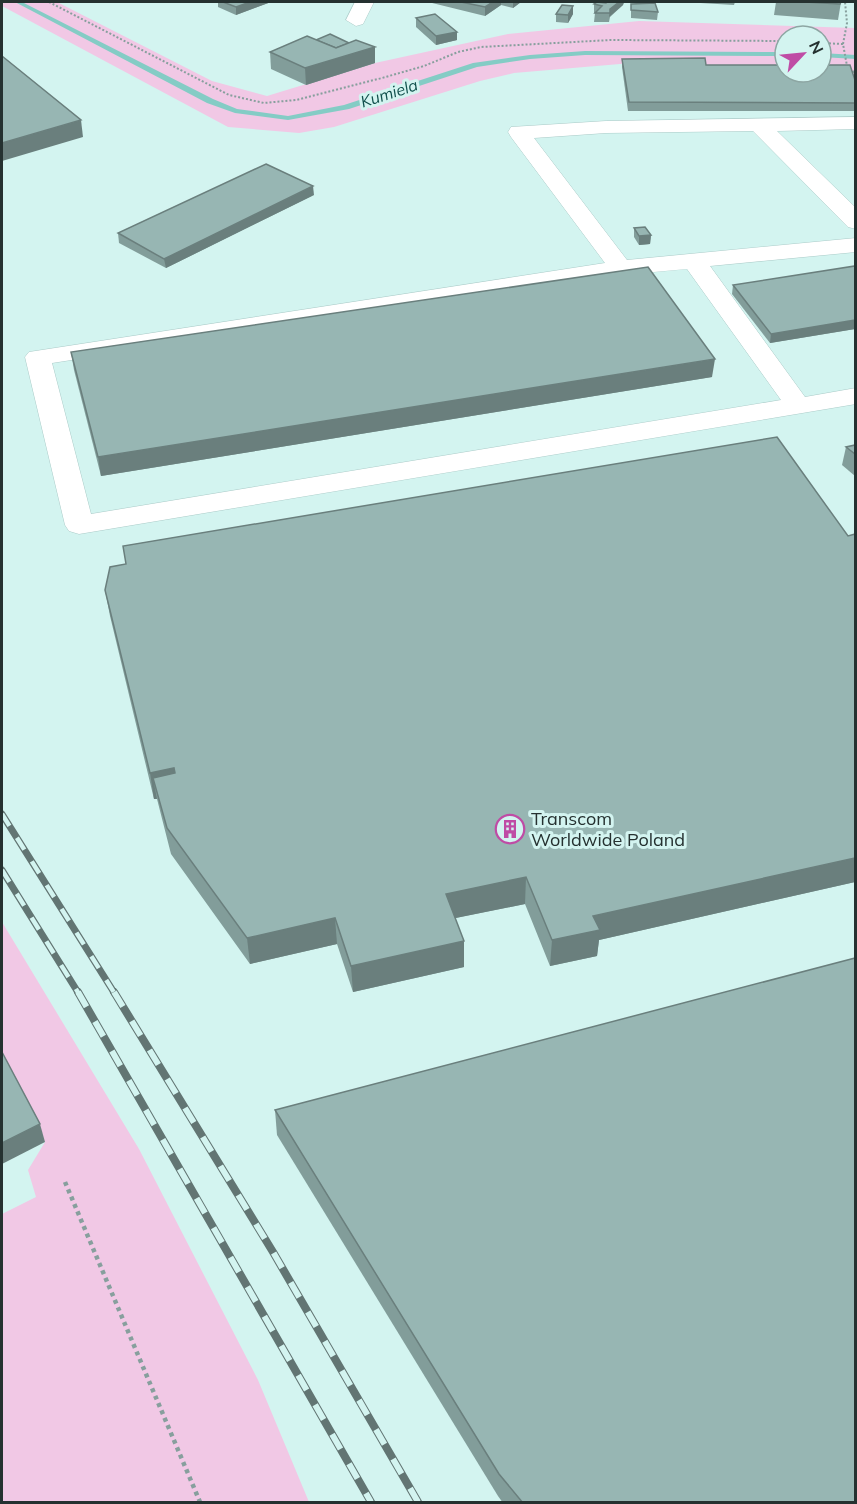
<svg xmlns="http://www.w3.org/2000/svg" width="857" height="1504" font-family="Mulish,sans-serif">
	<style>
		.green { fill: #f1c8e5 }
		.lines { fill: none; stroke-linecap: round; stroke-linejoin: round }
		.stream { fill: #84ccc5; fill-rule: evenodd }
		.minor-casing { stroke: #abcbc8; stroke-width: 1 }
		.path-far1 { stroke: #879f9d; stroke-width: 2; stroke-dasharray: 2 2; stroke-linecap: butt }
		.path { stroke: #879f9d; stroke-width: 4.5; stroke-dasharray: 4 4; stroke-linecap: butt }
		.minor { fill: #fff; fill-rule: evenodd }
		.rail-far1-casing { stroke: #627573; stroke-width: 7 }
		.rail-casing { stroke: #627573; stroke-width: 8 }
		.rail-far1 { stroke: #d3f4f0; stroke-width: 4.5; stroke-dasharray: 14; stroke-linecap: butt }
		.rail { stroke: #d3f4f0; stroke-width: 6; stroke-dasharray: 17; stroke-linecap: butt }
		.wall { fill: #829d9a }
		.shaded-wall { fill: #6a7f7d }
		.building { fill: #97b6b3; stroke: #6a7f7d; stroke-width: 1.5 }
		.labels { text-anchor: middle; stroke-width: 6; stroke-linejoin: round; paint-order: stroke }
		.far-water-label { font-size: 16px; font-style: italic; fill: #11504c; stroke: #d3f4f0 }
		.poi-label { font-size: 18px; fill: #253130; stroke: #d3f4f0; text-anchor: start }
	</style>
	<rect width="100%" height="100%" fill="#d3f4f0"/>
	<g class="green">
		<polygon points="2,2 57,2 212,81 267,96 375,63 508,34 639,21 855,28 855,75 845,71 821,70 821,36 785,36 785,69 620,64 514,73 480,81 334,127 299,133 228,127 2,6"/>
		<polygon points="2,922 139,1149 258,1380 309,1502 2,1502 2,1214 36,1197 28,1170 45,1142 2,1060"/>
	</g>
	<g class="lines">
		<g class="stream">
			<polygon points="15,2 22,2 213,99 237,109 288,116 344,105 473,63 530,55 585,51 785,52 785,56 585,55 530,59 477,67 349,109 288,120 235,113 207,103"/>
			<polygon points="821,53 856,55 856,59 821,57"/>
		</g>
		<g class="minor-casing">
			<g id="minor">
				<polygon points="355,2 374,2 363,24 356,26 346,20"/>
				<path d="M856 117V129L777 131 856 208V229L848 227 753 131 606 133 534 138 627 260 856 238V252L710 266 805 397 856 388V404L79 534 69 531 65 525 25 357 29 352 605 263 511 137 508 132 511 127 606 121ZM687 269 781 400 91 514 52 363 621 275Z"/>
			</g>
		</g>
		<g class="path-far1">
			<polyline points="49,2 229,95 264,103 296,100 382,78 424,66 458,52 481,47 611,40 785,41"/>
			<polyline points="821,43 843,44 847,66 856,74"/>
			<polyline points="843,44 847,23 845,2"/>
		</g>
		<polyline class="path" points="65,1182 200,1502"/>
		<use href="#minor" class="minor"/>
		<g class="rail-far1-casing">
			<g id="rail-far1">
				<polyline points="2,814 115,994"/>
				<polyline points="2,870 79,994"/>
			</g>
		</g>
		<g class="rail-casing">
			<g id="rail">
				<polyline points="78,992 371,1502"/>
				<polyline points="114,992 273,1252 418,1502"/>
			</g>
		</g>
		<use href="#rail-far1" class="rail-far1"/>
		<use href="#rail" class="rail"/>
	</g>
	<g class="wall">
		<polygon points="218,2 271,2 236,15 218,7"/>
		<polygon points="428,2 521,2 513,8 501,5 485,16"/>
		<polygon points="607,2 624,2 623,5 610,17 609,22 594,22 595,13 594,13 594,4 606,3"/>
		<polygon points="684,2 735,2 734,5"/>
		<polygon points="776,2 841,2 838,20 774,15"/>
		<polygon points="631,4 658,12 657,20 631,18"/>
		<polygon points="573,6 573,14 568,23 556,22 556,14"/>
		<polygon points="416,18 457,32 457,40 436,45 416,27"/>
		<polygon points="316,40 349,43 375,47 375,63 306,85 271,69 270,52"/>
		<polygon points="622,59 706,65 855,80 855,111 628,111 622,67"/>
		<polygon points="314,195 166,268 119,243 118,233"/>
		<polygon points="634,228 651,235 650,244 639,245 634,237"/>
		<polygon points="733,285 855,329 770,343 732,294"/>
		<polygon points="71,352 712,377 101,476 74,370"/>
		<polygon points="855,445 855,476 842,465 846,447"/>
		<polygon points="855,534 855,882 599,940 597,956 550,966 525,904 455,918 464,967 353,992 337,944 250,964 171,854 157,799 154,799 110,616 105,590 126,564 123,546 848,536"/>
		<polygon points="275,1110 855,1503 503,1503 498,1496 277,1135"/>
	</g>
	<g class="shaded-wall">
		<polygon points="250,2 271,2 236,15 236,7"/>
		<polygon points="493,2 501,2 501,5 485,16 485,7"/>
		<polygon points="513,2 521,2 513,8"/>
		<polygon points="619,2 624,2 623,5 609,17 610,9"/>
		<polygon points="573,6 573,14 568,23 568,15"/>
		<polygon points="457,32 457,40 436,45 436,36"/>
		<polygon points="375,47 375,63 306,85 305,68"/>
		<polygon points="81,120 83,137 2,161 2,143"/>
		<polygon points="313,186 314,195 166,268 164,259"/>
		<polygon points="651,235 650,244 639,245 639,236"/>
		<polygon points="855,320 855,329 770,343 771,334"/>
		<polygon points="715,359 712,377 101,476 98,457"/>
		<polygon points="174,768 178,795 153,778 157,799 154,799 150,773"/>
		<polygon points="855,858 855,882 599,940 597,956 550,966 552,940 593,916"/>
		<polygon points="526,877 525,904 446,920 446,894"/>
		<polygon points="335,918 337,944 250,964 247,938"/>
		<polygon points="464,941 464,967 353,992 351,966"/>
		<polygon points="40,1124 45,1142 2,1164 2,1143"/>
	</g>
	<g class="building">
		<polygon points="223,2 250,2 236,7"/>
		<polygon points="461,2 493,2 485,7"/>
		<polygon points="597,2 606,3 607,2 619,2 610,9 610,13 595,13 602,6 594,4"/>
		<polygon points="805,2 841,2 840,4"/>
		<polygon points="655,3 658,12 631,10 631,4"/>
		<polygon points="562,5 573,6 568,15 556,14"/>
		<polygon points="435,14 457,32 436,36 416,18"/>
		<polygon points="330,34 349,43 336,48 316,40"/>
		<polygon points="307,36 336,48 356,40 375,47 305,68 270,52"/>
		<polygon points="2,56 81,120 2,143"/>
		<polygon points="705,58 706,65 785,65 785,72 821,72 821,65 850,65 855,80 855,103 629,102 622,59"/>
		<polygon points="266,164 313,186 164,259 118,233"/>
		<polygon points="645,227 651,235 639,236 634,228"/>
		<polygon points="855,266 855,320 771,334 733,285"/>
		<polygon points="648,267 715,359 98,457 71,352"/>
		<polygon points="777,437 848,536 855,534 855,858 593,916 600,930 552,940 526,877 446,894 464,941 351,966 335,918 247,938 167,828 153,778 175,773 174,768 150,773 105,590 110,567 126,564 123,546"/>
		<polygon points="855,445 855,454 846,447"/>
		<polygon points="855,958 855,1503 523,1503 499,1474 275,1110"/>
		<polygon points="2,1052 40,1124 2,1143"/>
	</g>
	<defs>
		<g id="building-ring" transform="scale(1.5)"><circle r="9.5" fill="#d3f4f0" stroke="#bf4ca5" stroke-width="1.5"/><path d="M-4-6H4V6H1V3H-1V6H-4ZM-2.5-4.3h1.7v1.8h-1.7ZM.8-4.3h1.7v1.8H.8ZM-2.5-1h1.7V.8h-1.7ZM.8-1h1.7V.8H.8Z" fill="#bf4ca5"/></g>
	</defs>
	<g fill-rule="evenodd">
		<use href="#building-ring" x="510" y="829"/>
	</g>
	<g class="labels">
		<g class="far-water-label">
			<text transform="translate(389 93) rotate(-18)" y="6">Kumiela</text>
		</g>
		<g class="poi-label">
			<text x="531" y="825">Transcom<tspan x="531" dy="21">Worldwide Poland</tspan></text>
		</g>
	</g>
	<rect width="857" height="1504" fill="none" stroke="#253130" stroke-width="6"/>
	<g transform="translate(803 54) rotate(64)"><circle r="28" fill="#d3f4f0" stroke="#8da6a3" stroke-width="1.5"/>
	<path d="M0-4.5L10 22L0 15L-10 22Z" fill="#bf4ca5"/>
	<text y="-9" font-size="16" font-weight="bold" text-anchor="middle" fill="#253130">N</text>
	</g>
</svg>
